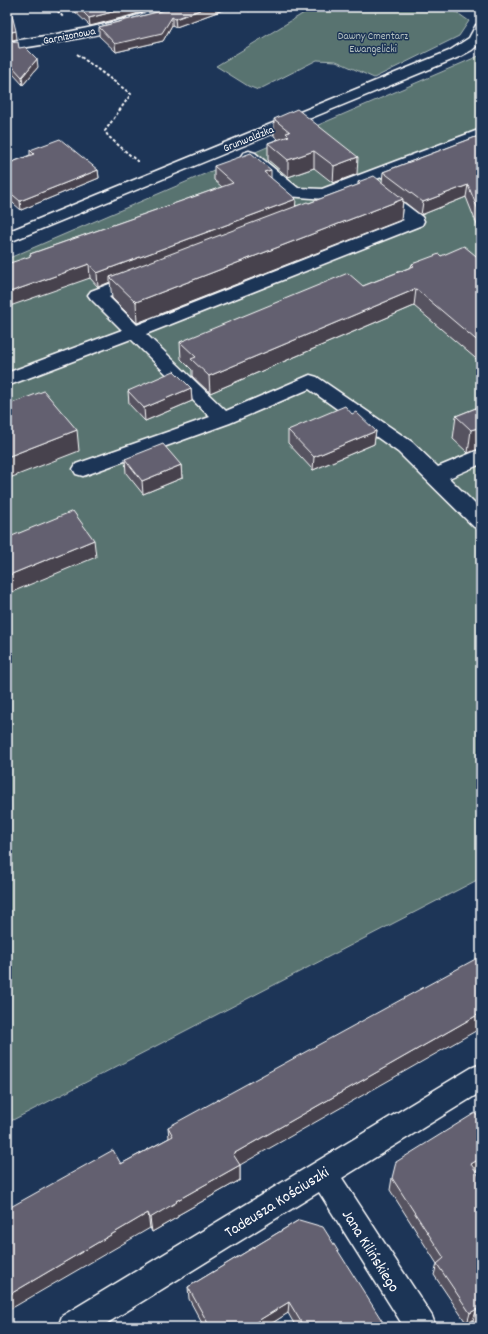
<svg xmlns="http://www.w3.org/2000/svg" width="488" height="1334" font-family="Dekko,sans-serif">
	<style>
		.green { fill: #587370; stroke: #acb9b8 }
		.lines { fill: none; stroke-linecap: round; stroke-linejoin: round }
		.minor-casing { stroke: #fff; stroke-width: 3 }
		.path { stroke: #fff; stroke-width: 2; stroke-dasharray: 3 2; stroke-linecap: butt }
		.minor { fill: #1d3557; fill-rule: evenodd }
		.wall { fill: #565360; stroke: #fff }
		.shaded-wall { fill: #46434e; stroke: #fff }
		.building { fill: #646070; stroke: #fff }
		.labels { text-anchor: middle; stroke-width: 3; stroke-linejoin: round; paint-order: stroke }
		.far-street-label { font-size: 11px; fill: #fff; stroke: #1d3557 }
		.far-park-label { font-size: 11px; fill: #b4c0bf; stroke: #1d3557 }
		.near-street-label { font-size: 16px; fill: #fff; stroke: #1d3557 }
	</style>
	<rect width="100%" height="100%" fill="#1d3557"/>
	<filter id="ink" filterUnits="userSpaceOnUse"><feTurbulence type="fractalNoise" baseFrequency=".025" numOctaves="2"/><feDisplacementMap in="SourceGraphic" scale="8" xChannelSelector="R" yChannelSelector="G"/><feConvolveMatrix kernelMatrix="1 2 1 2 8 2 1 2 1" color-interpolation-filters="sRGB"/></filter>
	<g filter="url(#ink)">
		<g class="green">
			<polygon points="314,7 449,7 469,21 459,36 374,78 336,61 317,60 258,90 248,86 216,66"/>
			<polygon points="481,55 481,878 7,1123 7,259"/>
		</g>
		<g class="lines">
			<g class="minor-casing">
				<g id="minor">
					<path d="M164 7H184L182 10C125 31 67 42 7 50V42C60 34 113 25 164 7Z"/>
					<polygon points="481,24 481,42 472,50 459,57 7,243 7,232 449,51 469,38 476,25"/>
					<polygon points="481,129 481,139 324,199 288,196 241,156 243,153 249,151 255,153 298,188 322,189"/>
					<path d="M375 184 381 186 422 217 424 221 422 225 146 334 226 411 310 375 317 377 412 442 438 467 481 449V464L449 478 481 510V529L474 527 398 452 309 389 230 423 83 476 76 474 73 469 76 464 210 417 131 339 7 386V373L122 330 91 299 88 295 91 291ZM373 195 404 220 137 325 109 297Z"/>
					<polygon points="481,1064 481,1092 342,1178 432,1316 436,1327 404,1327 319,1192 101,1327 58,1327 62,1316 471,1068"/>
				</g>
			</g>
			<g class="path">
				<polyline points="54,7 64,18"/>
				<polyline points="463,7 471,11"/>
				<polyline points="77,54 131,94 105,131 108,136 138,162"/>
			</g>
			<use href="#minor" class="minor"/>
		</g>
		<g class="wall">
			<polygon points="70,7 159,7 125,17 90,26"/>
			<polygon points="172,7 231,7 176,27 172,25 163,41 116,52 99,36 99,27 161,11"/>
			<polygon points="241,7 256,7 249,11"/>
			<polygon points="19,48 38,67 23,85 13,74 7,75"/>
			<polygon points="274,119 357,174 333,183 314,168 288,177 268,160 268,143 278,139 274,136"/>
			<polygon points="481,135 481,230 479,230 466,197 421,215 403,201 401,220 137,323 112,298 110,282 98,287 90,278 30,256 30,254 222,187 214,180 214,166 271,178 295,206 309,203 358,185 358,182 382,182 383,172"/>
			<polygon points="30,150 98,170 99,178 21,210 7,198 7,164 30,155"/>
			<polygon points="441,256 481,260 481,363 414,306 210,393 192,376 192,370 181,359 180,342 363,286 411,267 412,264"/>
			<polygon points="191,388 192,401 145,421 129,404 128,391"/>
			<polygon points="481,406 481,448 468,453 453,439 456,416"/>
			<polygon points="352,414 376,431 374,444 313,470 288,443 288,430"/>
			<polygon points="125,459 181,465 182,478 143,494 126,473"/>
			<polygon points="168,1127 240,1165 240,1180 178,1215 178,1217 152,1232 121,1164 169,1138"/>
			<polygon points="476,1172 481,1179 481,1327 478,1327 473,1320 467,1324 434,1275 437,1264 390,1190 392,1178"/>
			<polygon points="299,1220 386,1327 296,1327 288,1313 266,1327 204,1327 189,1299 188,1287"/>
		</g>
		<g class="shaded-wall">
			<polygon points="132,7 159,7 125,17 90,26 89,18"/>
			<polygon points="208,7 231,7 176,27 175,19"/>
			<polygon points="249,7 256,7 249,11"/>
			<polygon points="172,17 172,25 163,41 116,52 115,44"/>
			<polygon points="16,31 17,39 7,41 7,33"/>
			<polygon points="37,59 38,67 23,85 22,77"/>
			<polygon points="12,66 13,74 7,75 7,67"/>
			<polygon points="314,151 314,168 288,177 288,160"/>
			<polygon points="358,157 357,174 333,183 334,166"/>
			<polygon points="98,170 99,178 21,210 20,201"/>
			<polygon points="271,170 271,183 264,172"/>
			<polygon points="468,185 466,197 421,215 423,202"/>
			<polygon points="296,199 295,212 110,277 110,282 98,287 97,273"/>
			<polygon points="403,199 401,220 137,323 136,302"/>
			<polygon points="481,218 481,230 479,230"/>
			<polygon points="89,264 90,278 7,307 7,293"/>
			<polygon points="416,289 414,306 210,393 209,376"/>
			<polygon points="191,388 192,401 145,421 144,408"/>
			<polygon points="481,427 481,448 468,453 471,430"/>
			<polygon points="77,430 79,451 7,479 7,457"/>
			<polygon points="376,431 374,444 313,470 314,457"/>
			<polygon points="181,465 182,478 143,494 142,481"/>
			<polygon points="94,540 96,557 7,594 7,576"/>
			<polygon points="481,1013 481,1028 233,1169 233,1154"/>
			<polygon points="481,1158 481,1168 467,1177 471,1164"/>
			<polygon points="240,1165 240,1180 178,1215 178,1217 152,1232 150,1218 176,1201"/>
			<polygon points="148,1213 150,1228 7,1311 7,1296"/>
			<polygon points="289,1302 288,1313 266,1327 248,1327"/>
			<polygon points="477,1309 473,1320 467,1324 470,1313"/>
		</g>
		<g class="building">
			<polygon points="78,7 132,7 89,18"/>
			<polygon points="172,7 208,7 175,19 172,17 162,33 115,44 99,27 161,11"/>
			<polygon points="7,11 11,11 16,31 7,33"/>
			<polygon points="18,42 19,48 25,47 37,59 22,77 12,66 7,67 7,43"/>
			<polygon points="297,109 358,157 334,166 314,151 288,160 268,143 289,136 286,133 290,132 274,119"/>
			<polygon points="481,135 481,217 468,185 423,202 383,172"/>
			<polygon points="60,139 98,170 20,201 7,190 7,174 9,173 7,172 7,164 34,154 30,150"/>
			<polygon points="251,153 271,170 264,172 296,199 97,273 89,264 7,293 7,264 31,256 30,254 233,183 214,166"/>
			<polygon points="374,176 403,199 136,302 110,277 307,202 309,203 360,184 358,182"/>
			<polygon points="464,246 481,260 481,344 416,289 209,376 191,359 196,357 180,342 348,273 363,286 414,266 412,264 439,254 441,256"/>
			<polygon points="174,371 191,388 144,408 128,391"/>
			<polygon points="44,391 77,430 7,457 7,405"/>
			<polygon points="345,406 352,414 356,412 376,431 314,457 288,430"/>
			<polygon points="481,406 481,427 471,430 456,416"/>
			<polygon points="163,444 181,465 142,481 125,459"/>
			<polygon points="73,511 94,540 7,576 7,538"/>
			<polygon points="481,956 481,1013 233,1154 240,1165 176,1201 177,1202 150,1218 148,1213 7,1296 7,1209 113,1150 121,1164 173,1136 168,1127"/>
			<polygon points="475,1113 481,1121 481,1158 471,1164 481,1179 481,1315 477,1309 470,1313 437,1264 444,1258 392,1178 396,1162"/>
			<polygon points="299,1220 323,1227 386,1327 304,1327 289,1302 248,1327 210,1327 188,1287"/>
		</g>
	</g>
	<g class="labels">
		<g class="far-street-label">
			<text transform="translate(69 35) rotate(-11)" y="4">Garnizonowa</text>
			<text transform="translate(248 138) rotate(-22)" y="4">Grunwaldzka</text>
		</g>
		<g class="far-park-label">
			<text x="373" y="39">Dawny Cmentarz<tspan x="373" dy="13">Ewangelicki</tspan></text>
		</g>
		<g class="near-street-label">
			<text transform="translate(276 1201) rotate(-32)" y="6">Tadeusza Kościuszki</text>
			<text transform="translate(372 1250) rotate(58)" y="6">Jana Kilińskiego</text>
		</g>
	</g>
	<rect width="488" height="1334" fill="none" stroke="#1d3557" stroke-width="24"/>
	<rect x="12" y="12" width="464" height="1310" fill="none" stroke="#fff" stroke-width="1.5" filter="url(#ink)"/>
</svg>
